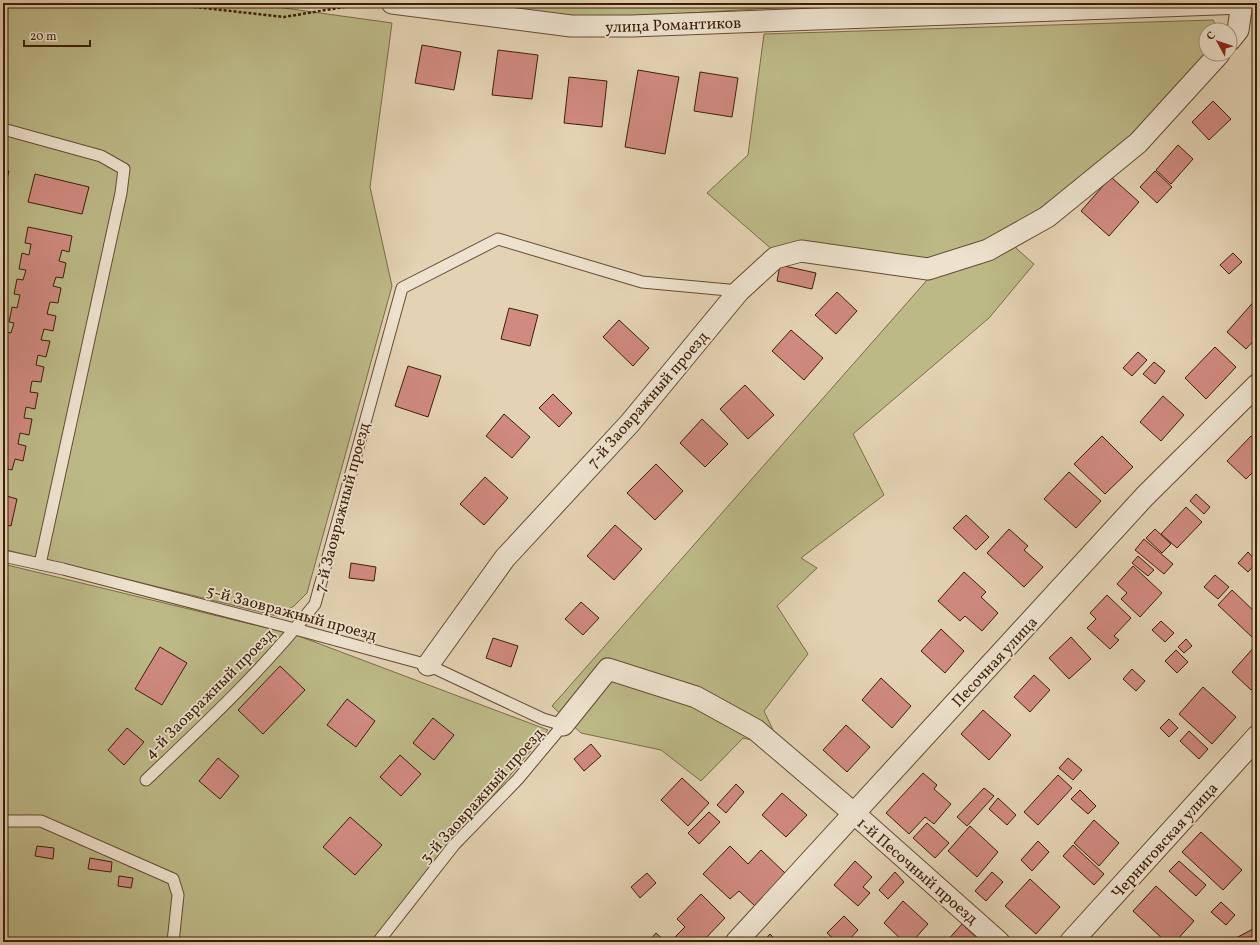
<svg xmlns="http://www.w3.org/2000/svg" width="1260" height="945" font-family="Vollkorn,serif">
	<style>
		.green { fill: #bcb987; stroke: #7c6c46 }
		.building { fill: #d08a81; stroke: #3d1f06 }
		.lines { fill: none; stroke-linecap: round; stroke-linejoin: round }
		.service-casing { stroke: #664c31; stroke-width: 13 }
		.minor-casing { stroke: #664c31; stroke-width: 23 }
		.tertiary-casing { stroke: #664c31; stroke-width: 24 }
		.path { stroke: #3d1f06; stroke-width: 2.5; stroke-dasharray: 3 2; stroke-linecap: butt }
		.service { stroke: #ede2ce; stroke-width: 11 }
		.minor { stroke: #ede2ce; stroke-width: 21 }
		.tertiary { stroke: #ede2ce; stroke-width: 22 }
		.labels { text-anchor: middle; stroke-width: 3.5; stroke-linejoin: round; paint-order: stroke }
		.street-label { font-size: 16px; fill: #3d1f06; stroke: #ede2ce }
	</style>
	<rect width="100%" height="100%" fill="#e3d2b3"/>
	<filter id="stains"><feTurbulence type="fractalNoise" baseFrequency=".005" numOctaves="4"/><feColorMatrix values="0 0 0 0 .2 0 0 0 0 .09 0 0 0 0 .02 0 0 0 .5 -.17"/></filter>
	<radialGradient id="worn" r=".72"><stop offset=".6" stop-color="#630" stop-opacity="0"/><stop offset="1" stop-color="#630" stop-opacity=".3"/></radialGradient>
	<g class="green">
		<polygon points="3,3 248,3 392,23 370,187 392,286 307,593 294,606 277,616 3,549"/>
		<polygon points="474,3 912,3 808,6 638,16 573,16"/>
		<polygon points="1213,20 1220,30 1206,30 1206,54 1132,141 1039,209 1003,232 1018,250 1034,264 989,318 853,434 884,495 801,558 817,568 777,606 808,654 764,711 774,732 765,743 743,738 701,781 661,750 581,733 552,706 928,279 775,252 707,193 748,155 764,34"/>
		<polygon points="3,564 296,635 548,730 371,942 3,942"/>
	</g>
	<g class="building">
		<polygon points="422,45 461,52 454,90 415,83"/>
		<polygon points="498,50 538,55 532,99 492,95"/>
		<polygon points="638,70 679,77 665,154 625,147"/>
		<polygon points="700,72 738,78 732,117 694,111"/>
		<polygon points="569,77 607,81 602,127 564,123"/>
		<polygon points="1213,101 1231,119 1209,140 1192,122"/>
		<polygon points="1178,145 1193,159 1171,184 1156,170"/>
		<polygon points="3,169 9,171 3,196"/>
		<polygon points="1155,171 1172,187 1157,203 1140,187"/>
		<polygon points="35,174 89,187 82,214 28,202"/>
		<polygon points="1111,177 1139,202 1109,236 1081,211"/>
		<polygon points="28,227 72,236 69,252 62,250 59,261 66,263 63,278 56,277 53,286 61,288 58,303 50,302 47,314 56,316 53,331 44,329 41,340 50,341 46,357 38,355 36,365 44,367 41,382 32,381 30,392 38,393 35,409 26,407 24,418 32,419 29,435 20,433 18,444 26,446 23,461 15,459 12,470 3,468 3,358 5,359 8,349 3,346 6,332 11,333 14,323 9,322 12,307 17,308 20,295 14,294 17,279 23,280 26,270 19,269 22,253 29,255 31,244 25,243"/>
		<polygon points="1233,253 1242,262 1229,274 1220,265"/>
		<polygon points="780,265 816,273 812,289 777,281"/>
		<polygon points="837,292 857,311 836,334 815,315"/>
		<polygon points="1257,298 1257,337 1246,349 1227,332"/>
		<polygon points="509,308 538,315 530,346 501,339"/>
		<polygon points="619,320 649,348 633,366 603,337"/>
		<polygon points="791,330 823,358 804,380 772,351"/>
		<polygon points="1215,347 1236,367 1206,399 1185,378"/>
		<polygon points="1138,352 1147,360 1132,376 1123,368"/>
		<polygon points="1154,362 1165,371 1155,384 1143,374"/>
		<polygon points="408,366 441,376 428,417 395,406"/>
		<polygon points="745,385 774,415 748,439 720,409"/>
		<polygon points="553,394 572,413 559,427 539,408"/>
		<polygon points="1163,396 1184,415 1161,441 1140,422"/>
		<polygon points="504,414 530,437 512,458 486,436"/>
		<polygon points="702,419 728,444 705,467 680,443"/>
		<polygon points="1102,436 1133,467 1105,494 1074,464"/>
		<polygon points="1251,436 1257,441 1257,468 1246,479 1227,461"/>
		<polygon points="656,464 683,491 655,520 627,493"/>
		<polygon points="1069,472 1101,501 1076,528 1044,499"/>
		<polygon points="485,477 508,498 484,525 460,504"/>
		<polygon points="1196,494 1210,507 1204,514 1190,501"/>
		<polygon points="3,495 17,499 11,526 3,524"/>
		<polygon points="1186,507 1202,522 1177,548 1161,534"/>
		<polygon points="966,515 989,537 976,550 953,528"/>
		<polygon points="615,525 642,549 614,580 587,556"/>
		<polygon points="1009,529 1028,546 1024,550 1043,567 1024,587 987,553"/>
		<polygon points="1155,529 1171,544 1162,553 1146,538"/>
		<polygon points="1144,539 1173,564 1164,574 1135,550"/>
		<polygon points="1248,552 1257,562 1248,572 1238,563"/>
		<polygon points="1138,556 1154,570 1148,576 1132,563"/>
		<polygon points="351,563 376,567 374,581 349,578"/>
		<polygon points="1133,566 1162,593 1140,617 1121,599 1127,593 1117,584"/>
		<polygon points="964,572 986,592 981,597 998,613 982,631 965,616 960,621 938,601"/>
		<polygon points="1215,575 1229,587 1218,599 1204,587"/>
		<polygon points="1232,590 1257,614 1257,634 1253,638 1218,605"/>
		<polygon points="1107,595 1131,618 1114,636 1119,640 1110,649 1087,628 1096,619 1090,613"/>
		<polygon points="581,602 599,618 583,635 565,619"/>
		<polygon points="1161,621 1174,633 1165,642 1152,630"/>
		<polygon points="941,629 964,651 945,673 921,651"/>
		<polygon points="1071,637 1091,659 1069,679 1049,658"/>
		<polygon points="493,638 518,646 511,667 486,658"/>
		<polygon points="1186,639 1192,646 1184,653 1178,647"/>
		<polygon points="1255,646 1257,648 1257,684 1251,690 1232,672"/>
		<polygon points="160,647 187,663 162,705 135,689"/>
		<polygon points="1176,650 1188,662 1177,673 1165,661"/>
		<polygon points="280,666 305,690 263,734 238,710"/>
		<polygon points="1132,669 1145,681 1136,691 1123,679"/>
		<polygon points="1034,675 1050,690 1030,712 1014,697"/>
		<polygon points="881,678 911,706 892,728 862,700"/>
		<polygon points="1203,687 1236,717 1212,744 1179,714"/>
		<polygon points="347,699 375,721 356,747 327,725"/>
		<polygon points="983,710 1011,735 989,760 961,734"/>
		<polygon points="433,718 454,735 434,760 413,743"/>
		<polygon points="1169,719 1178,728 1169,737 1160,728"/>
		<polygon points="846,725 870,747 847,772 823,750"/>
		<polygon points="127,728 144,742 124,765 108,750"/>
		<polygon points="1189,731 1208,749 1199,759 1180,741"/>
		<polygon points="591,744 601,756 584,771 574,759"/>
		<polygon points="400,755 421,774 401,796 380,777"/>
		<polygon points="218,758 239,776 220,799 199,781"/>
		<polygon points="1068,758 1082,770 1073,780 1059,768"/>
		<polygon points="923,773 937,785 934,789 951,804 934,824 925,817 909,834 886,813"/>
		<polygon points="1058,775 1072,788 1038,825 1024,812"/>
		<polygon points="682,778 709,803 688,826 661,800"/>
		<polygon points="736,784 744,792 726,813 717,805"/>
		<polygon points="984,788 994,796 967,826 957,817"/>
		<polygon points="1080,790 1096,806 1088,814 1071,799"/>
		<polygon points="782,793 807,815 786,837 762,815"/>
		<polygon points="998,798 1016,815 1007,825 989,809"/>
		<polygon points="709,812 720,822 699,844 688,833"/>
		<polygon points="350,817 382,845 355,875 323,847"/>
		<polygon points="1094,820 1119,843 1099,866 1074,843"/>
		<polygon points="927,823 949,843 935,858 913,838"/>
		<polygon points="970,826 998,852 977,877 948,851"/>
		<polygon points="1201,832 1242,870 1223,890 1182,852"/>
		<polygon points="1038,841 1049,852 1032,871 1021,860"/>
		<polygon points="1073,845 1104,874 1094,885 1063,856"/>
		<polygon points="37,846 54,848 53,859 35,856"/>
		<polygon points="730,846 748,864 761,850 786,874 755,906 739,891 730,899 703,874"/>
		<polygon points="90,858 112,862 111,872 88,869"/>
		<polygon points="855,861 872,877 863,887 870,893 858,906 834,885"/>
		<polygon points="1179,861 1206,885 1196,896 1169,871"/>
		<polygon points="895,872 904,882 888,899 879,890"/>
		<polygon points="992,872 1003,882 986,901 975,891"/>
		<polygon points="647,873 656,883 640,898 631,887"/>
		<polygon points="119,876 133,878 131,888 118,886"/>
		<polygon points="1030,879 1060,907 1036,934 1005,906"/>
		<polygon points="1156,886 1194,921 1175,942 1166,942 1133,911"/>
		<polygon points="701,894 725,918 702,942 680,942 675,937 685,927 677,919"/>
		<polygon points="903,901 928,924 912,942 904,942 884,923"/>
		<polygon points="1221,902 1235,915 1226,925 1211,912"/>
		<polygon points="844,916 858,930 847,942 837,942 827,933"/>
		<polygon points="962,924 979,940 977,942 946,942"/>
		<polygon points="1253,929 1257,935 1257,942 1238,942 1236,938"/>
		<polygon points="656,933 666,942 648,942"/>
		<polygon points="770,934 778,942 763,942"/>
	</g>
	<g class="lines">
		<g class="service-casing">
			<g id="service">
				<polyline points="3,129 101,156 124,169 121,193 40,564"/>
				<polyline points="3,556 63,569 295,629 428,665 543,719 563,725 518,779 454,845 378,942"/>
				<path d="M146 780C205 724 264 669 315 604L402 288 498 239 642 282 739 291"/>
				<polyline points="3,821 41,821 173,879 178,895 173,942"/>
			</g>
		</g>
		<g class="minor-casing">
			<g id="minor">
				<polyline points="392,3 571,26 632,26 1243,3"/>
				<polyline points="1230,40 1238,30 1242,3"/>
				<polyline points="428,665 505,558 630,423 739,291 775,258 801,251 928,269 988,250 1047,217 1138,143 1219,54"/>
				<polyline points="563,725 608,669 696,697 756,730 865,823 999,942"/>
				<polyline points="736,942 1145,496 1257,385"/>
			</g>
		</g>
		<g class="tertiary-casing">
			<polyline id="tertiary" points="1071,942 1257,737"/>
		</g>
		<polyline class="path" points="159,3 284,17 368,3"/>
		<use href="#service" class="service"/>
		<use href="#minor" class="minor"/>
		<use href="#tertiary" class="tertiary"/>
	</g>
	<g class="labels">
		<g class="street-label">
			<text transform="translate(673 24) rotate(-2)" y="6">улица Романтиков</text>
			<text transform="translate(647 399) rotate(-49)" y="6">7-й Заовражный проезд</text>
			<text transform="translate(341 507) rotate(-75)" y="6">7-й Заовражный проезд</text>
			<text transform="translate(292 612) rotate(15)" y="6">5-й Заовражный проезд</text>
			<text transform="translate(994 661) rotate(-47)" y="6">Песочная улица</text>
			<text transform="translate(209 693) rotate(-45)" y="6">4-й Заовражный проезд</text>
			<text transform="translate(481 795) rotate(-48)" y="6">3-й Заовражный проезд</text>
			<text transform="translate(1164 840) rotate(-48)" y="6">Черниговская улица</text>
			<text transform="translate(918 870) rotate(41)" y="6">1-й Песочный проезд</text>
		</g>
	</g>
	<rect width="1260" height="945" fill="none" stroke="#e3d2b3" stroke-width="16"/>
	<rect x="4" y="4" width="1252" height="937" fill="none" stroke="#3d1f06" stroke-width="2"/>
	<rect x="8" y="8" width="1244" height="929" fill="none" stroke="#3d1f06"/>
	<g transform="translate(1218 42) rotate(310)"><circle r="19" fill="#ede2ce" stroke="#a7947e"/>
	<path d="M0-3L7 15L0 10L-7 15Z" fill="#8f2418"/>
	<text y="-6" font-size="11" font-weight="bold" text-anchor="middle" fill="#3d1f06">С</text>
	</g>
	<path d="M24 40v6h66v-6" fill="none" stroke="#3d1f06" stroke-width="2"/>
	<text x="30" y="40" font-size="12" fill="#3d1f06" stroke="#ede2ce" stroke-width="3" paint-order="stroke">20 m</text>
	<rect width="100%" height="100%" filter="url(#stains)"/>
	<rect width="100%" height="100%" fill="url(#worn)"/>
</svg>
